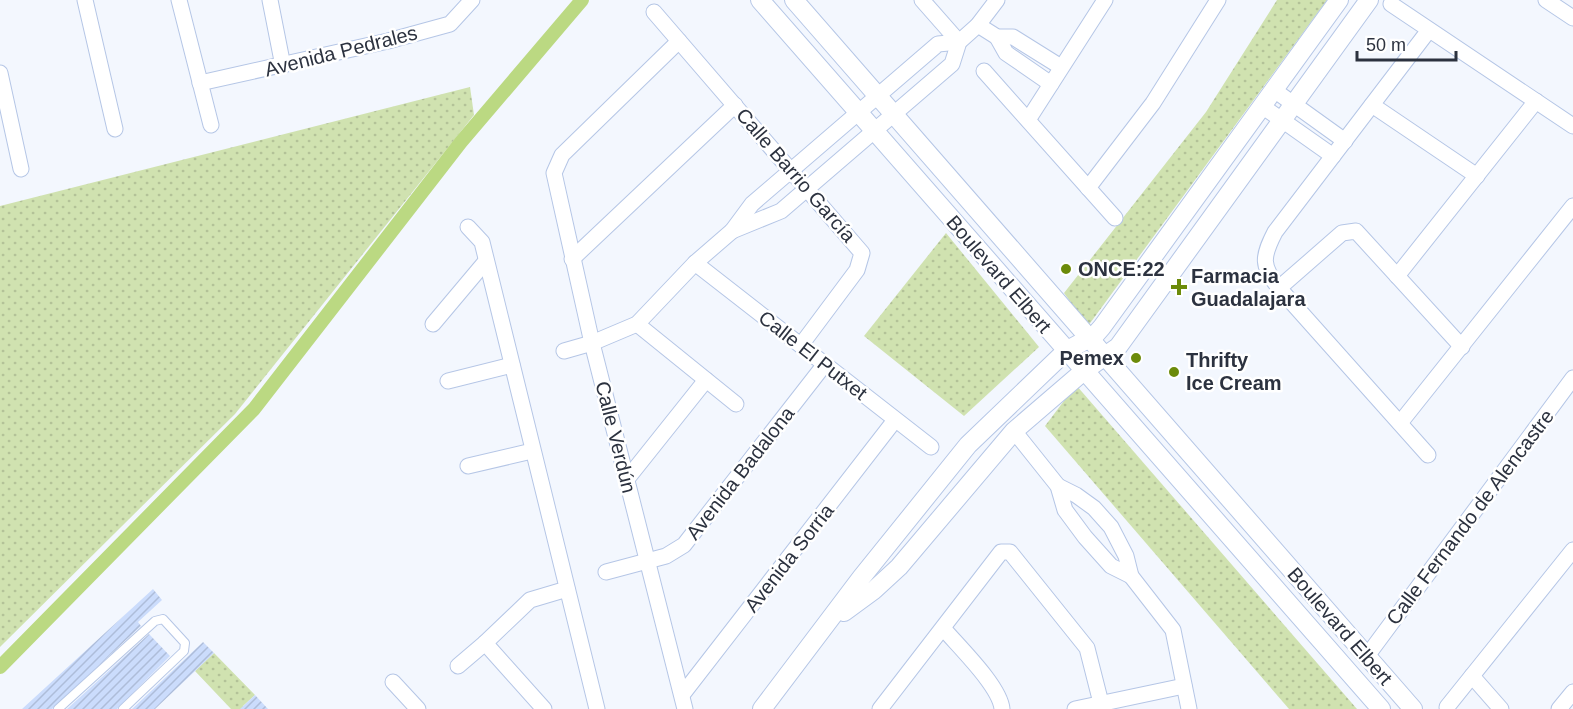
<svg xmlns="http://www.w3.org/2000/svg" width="1573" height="709" font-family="Helvetica,sans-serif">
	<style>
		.grass { fill: url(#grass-dots) }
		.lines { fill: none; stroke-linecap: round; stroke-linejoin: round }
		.canal { stroke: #bbd982; stroke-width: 14 }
		.building { fill: url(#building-hatch) }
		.service-casing { stroke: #b5c6e6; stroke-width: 10 }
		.minor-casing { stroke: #b5c6e6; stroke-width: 17 }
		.tertiary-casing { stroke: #b5c6e6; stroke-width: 20 }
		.service { stroke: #fff; stroke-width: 8 }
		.minor { stroke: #fff; stroke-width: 15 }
		.tertiary { stroke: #fff; stroke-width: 18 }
		.poi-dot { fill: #6c8b0a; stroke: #fff; stroke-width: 2 }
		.labels { text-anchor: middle; stroke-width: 5; stroke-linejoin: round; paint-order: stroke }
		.street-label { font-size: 20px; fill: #2c323f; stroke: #fff }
		.poi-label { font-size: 20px; font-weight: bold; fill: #2c323f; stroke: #fff; text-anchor: start }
	</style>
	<defs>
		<pattern id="grass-dots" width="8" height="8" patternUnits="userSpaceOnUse" patternTransform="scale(1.5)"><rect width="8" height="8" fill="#d0e2b0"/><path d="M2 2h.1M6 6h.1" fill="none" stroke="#b3c298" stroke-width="1.8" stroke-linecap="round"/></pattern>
		<pattern id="building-hatch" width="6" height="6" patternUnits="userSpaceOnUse" patternTransform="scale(1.5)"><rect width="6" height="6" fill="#cbdcfc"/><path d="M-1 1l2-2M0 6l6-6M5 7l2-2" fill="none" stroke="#aebdd9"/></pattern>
	</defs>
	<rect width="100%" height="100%" fill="#f3f7fe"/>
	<g class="grass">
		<polygon points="1277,0 1327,0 1088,326 1064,293 1206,112"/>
		<polygon points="470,87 474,115 235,414 0,647 0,206"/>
		<polygon points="946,233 1039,347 964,416 864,336"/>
		<polygon points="1076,385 1357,709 1289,709 1045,426"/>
		<polygon points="214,653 255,695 243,706 246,709 231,709 195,671"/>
	</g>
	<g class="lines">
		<polyline class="canal" points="0,667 254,409 461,142 582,0"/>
	</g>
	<g class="building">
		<polygon points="153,589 162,600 138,622 141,626 52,709 22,709"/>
		<polygon points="149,634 170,656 117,709 67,709"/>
		<polygon points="203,642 214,653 155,709 132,709"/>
		<polygon points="255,695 268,709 240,709"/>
	</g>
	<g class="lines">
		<g class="service-casing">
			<polyline id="service" points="58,709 155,621 163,619 185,643 184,651 123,709"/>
		</g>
		<g class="minor-casing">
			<g id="minor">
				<polyline points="85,0 115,129"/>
				<polyline points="179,0 211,125"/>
				<polyline points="270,0 283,66"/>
				<polyline points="922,0 959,42"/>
				<polyline points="1546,0 1573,18"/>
				<polyline points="1391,4 1573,126"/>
				<polyline points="654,12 862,253 857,270 801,345"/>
				<polyline points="978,25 997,37 1013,37 1061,67"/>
				<polyline points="997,37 1006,53 1051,84"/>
				<polyline points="679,41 562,155 554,173 592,343 685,709"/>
				<polyline points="984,71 1115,218"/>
				<polyline points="0,73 21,169"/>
				<polyline points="200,83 388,41 450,24 472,0"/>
				<polyline points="1274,90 1345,141"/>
				<polyline points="1372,105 1477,176"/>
				<polyline points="1262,106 1333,156"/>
				<polyline points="1028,120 1105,0"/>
				<polyline points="1088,188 1153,103 1218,0"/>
				<polyline points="468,227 482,242 597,709"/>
				<polyline points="732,231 781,211 952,64 959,42 978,25 997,0"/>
				<polyline points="572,259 735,105"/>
				<polyline points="695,263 931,447"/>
				<polyline points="1397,276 1536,101"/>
				<polyline points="1279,288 1342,233 1356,231 1462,347"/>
				<polyline points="433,324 486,261"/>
				<polyline points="637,324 736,404"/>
				<polyline points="564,351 592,343 637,324 695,263 732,231 752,204 938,44 959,42"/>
				<polyline points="448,381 512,365"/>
				<polyline points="1400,423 1573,206"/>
				<polyline points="1014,431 1058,486 1065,510 1085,537 1111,566 1131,576"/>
				<path d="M1428 455 1279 288C1261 266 1262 257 1275 232L1429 30"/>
				<polyline points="468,466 532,451"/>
				<polyline points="627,479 706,380"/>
				<polyline points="1058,486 1076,495 1094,508 1111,527 1126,556 1131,576 1173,630 1189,709"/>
				<polyline points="606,572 666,556 684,545 825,364"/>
				<path d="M943 628C958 646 1000 686 1002 709"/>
				<polyline points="485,643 530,600 567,589"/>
				<polyline points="1367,656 1573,378"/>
				<polyline points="458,666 485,643 544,709"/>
				<polyline points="1472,676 1501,709"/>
				<polyline points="393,682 418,709"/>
				<polyline points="682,695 895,420"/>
				<polyline points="1447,707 1573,550"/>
				<polyline points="880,709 1001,552 1010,552 1087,648 1101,703"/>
				<polyline points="1075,709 1184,686"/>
				<polyline points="1559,709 1573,692"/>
			</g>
		</g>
		<g class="tertiary-casing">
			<g id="tertiary">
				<polyline points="760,0 1381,709"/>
				<polyline points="794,0 1413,709"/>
				<polyline points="844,612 874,590 899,567 1014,431 1085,370 1118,347 1369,0"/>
				<polyline points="762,709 861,578 968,445 1066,351 1095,335 1102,327 1339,0"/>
			</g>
		</g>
		<use href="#service" class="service"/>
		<use href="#minor" class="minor"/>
		<use href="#tertiary" class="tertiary"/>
	</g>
	<g class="poi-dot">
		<circle cx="1066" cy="269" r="6"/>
		<path d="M1176 278h6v6h6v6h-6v6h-6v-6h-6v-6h6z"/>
		<circle cx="1136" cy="358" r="6"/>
		<circle cx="1174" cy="372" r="6"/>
	</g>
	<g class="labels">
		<g class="street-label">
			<text transform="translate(341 51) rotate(-14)" y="7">Avenida Pedrales</text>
			<text transform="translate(796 175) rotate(49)" y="7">Calle Barrio García</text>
			<text transform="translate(999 274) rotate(49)" y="7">Boulevard Elbert</text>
			<text transform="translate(813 355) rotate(38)" y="7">Calle El Putxet</text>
			<text transform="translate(616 437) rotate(76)" y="7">Calle Verdún</text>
			<text transform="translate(740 473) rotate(-52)" y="7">Avenida Badalona</text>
			<text transform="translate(1470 517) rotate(-53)" y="7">Calle Fernando de Alencastre</text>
			<text transform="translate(789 558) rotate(-52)" y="7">Avenida Sorria</text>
			<text transform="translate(1340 626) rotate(49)" y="7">Boulevard Elbert</text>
		</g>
		<g class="poi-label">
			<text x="1078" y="276">ONCE:22</text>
			<text x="1191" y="283">Farmacia<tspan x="1191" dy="23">Guadalajara</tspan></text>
			<text x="1124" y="365" text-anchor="end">Pemex</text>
			<text x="1186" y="367">Thrifty<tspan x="1186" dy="23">Ice Cream</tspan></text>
		</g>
	</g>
	<path d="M1357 51v9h99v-9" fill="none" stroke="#2c323f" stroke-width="3"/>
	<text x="1366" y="51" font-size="18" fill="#2c323f" stroke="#ffffff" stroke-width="4.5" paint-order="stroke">50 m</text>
</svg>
